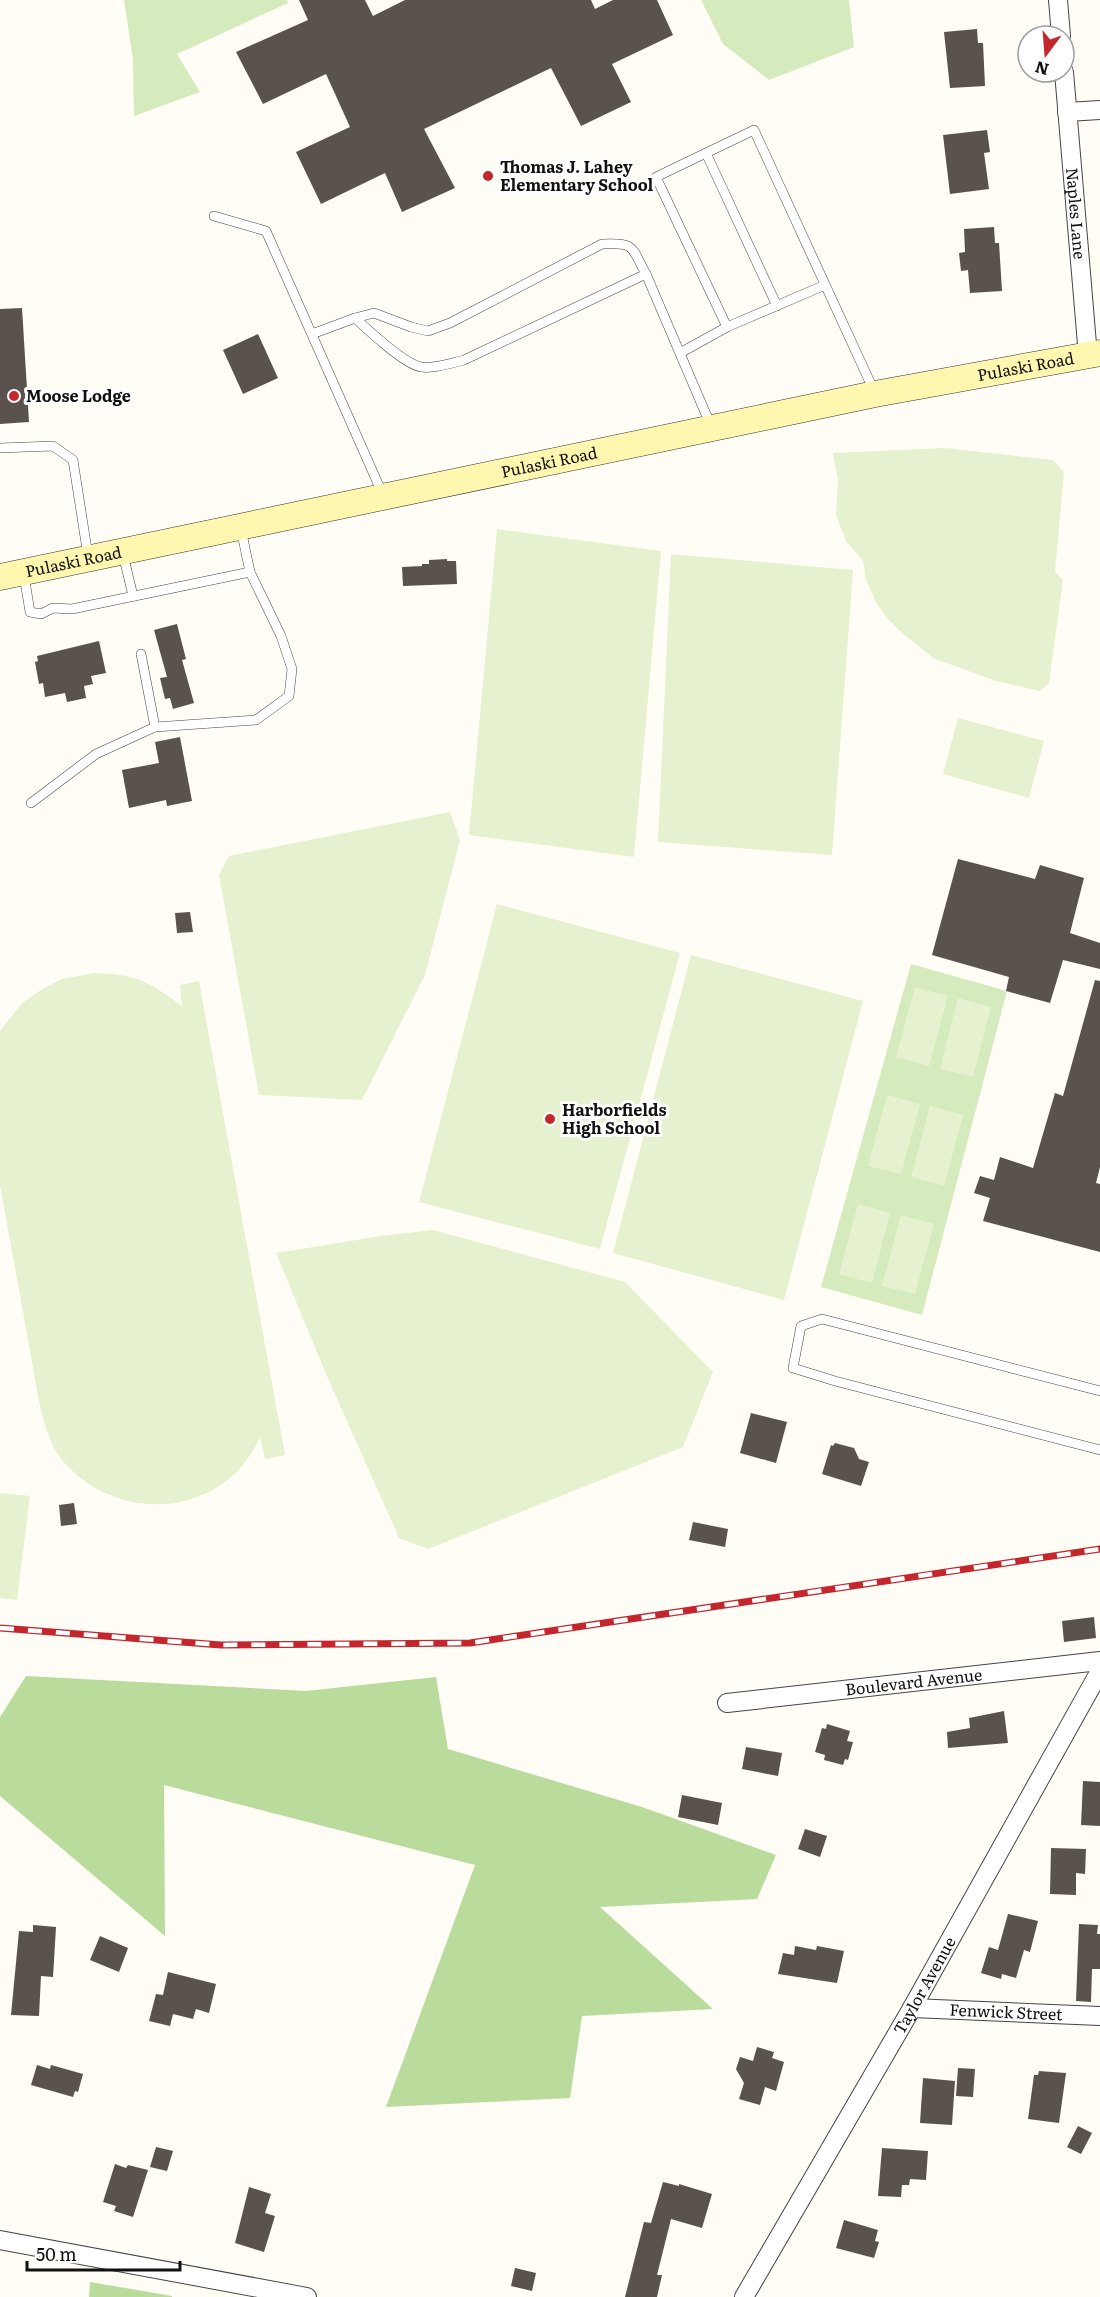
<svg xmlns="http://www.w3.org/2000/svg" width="1100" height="2297" font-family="Literata,serif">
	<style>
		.green { fill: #d5ebbd }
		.forest { fill: #b9dc9c }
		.pitch { fill: #e6f2cf }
		.building { fill: #5a524d }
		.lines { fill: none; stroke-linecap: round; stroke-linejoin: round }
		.service-casing { stroke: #444; stroke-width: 10 }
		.minor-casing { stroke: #444; stroke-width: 20 }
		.secondary-casing { stroke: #333; stroke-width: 27 }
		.service { stroke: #fff; stroke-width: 9 }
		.minor { stroke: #fff; stroke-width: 18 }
		.secondary { stroke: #fff6b0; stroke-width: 26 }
		.rail-casing { stroke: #c4262e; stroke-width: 7 }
		.rail { stroke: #fff; stroke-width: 4.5; stroke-dasharray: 14; stroke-linecap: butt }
		.poi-dot { fill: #c4262e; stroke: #fff; stroke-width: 2 }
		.labels { text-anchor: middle; stroke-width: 6; stroke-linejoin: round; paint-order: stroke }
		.poi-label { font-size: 16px; font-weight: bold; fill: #111; stroke: #fff; text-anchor: start }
		.street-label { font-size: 16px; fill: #111; stroke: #fff }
	</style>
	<rect width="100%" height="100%" fill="#fffdf5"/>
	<g class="green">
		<polygon points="124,0 287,0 288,3 177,54 200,92 134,116 133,60"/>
		<polygon points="701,0 849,0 854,47 769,80 723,44"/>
		<polygon points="911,964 1007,991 922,1315 821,1287"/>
	</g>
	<g class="forest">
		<polygon points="26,1676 306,1691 436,1677 448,1749 642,1807 776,1855 757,1899 600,1907 713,2009 582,2016 570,2098 386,2107 475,1865 164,1785 165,1936 0,1796 0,1717"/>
		<polygon points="90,2282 172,2296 172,2297 89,2297"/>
	</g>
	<g class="pitch">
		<polygon points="945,448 1053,460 1064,472 1055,572 1063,580 1049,683 1040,691 996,681 933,658 901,632 888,619 877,604 866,580 863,561 846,541 836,515 838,480 833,453"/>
		<polygon points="497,529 661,551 634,857 469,835"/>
		<polygon points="671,554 853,570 832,855 658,842"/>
		<polygon points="958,718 1044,741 1029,798 943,774"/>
		<polygon points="450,812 460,840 425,975 362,1100 259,1095 219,875 229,856"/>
		<polygon points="497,904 680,953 600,1249 419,1202"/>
		<polygon points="691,955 863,1001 784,1300 613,1253"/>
		<path d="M94 973C139 975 146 980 182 1006L180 985 199 981 285 1455 265 1459 260 1438C252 1453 243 1468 230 1478 179 1520 104 1510 62 1460 49 1443 43 1421 39 1401L0 1185V1031L22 1003 41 990 62 979Z"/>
		<polygon points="915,987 948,996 929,1066 896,1057"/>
		<polygon points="958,998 991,1007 973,1077 940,1069"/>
		<polygon points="887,1095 920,1104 901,1174 868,1166"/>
		<polygon points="930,1106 963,1115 944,1186 911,1177"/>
		<polygon points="858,1204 890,1213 872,1283 839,1274"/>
		<polygon points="901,1215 934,1224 915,1294 882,1286"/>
		<polygon points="433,1230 625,1282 713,1372 683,1447 428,1549 399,1538 326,1374 276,1253 381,1236"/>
		<polygon points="0,1493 30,1496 17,1600 0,1598"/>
	</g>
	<g class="building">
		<polygon points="299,0 365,0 373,16 405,0 591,0 595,9 613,0 657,0 673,35 612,64 631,102 581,126 551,68 424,129 455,188 402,212 385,173 321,204 296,152 350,127 326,74 263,104 236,52 308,20"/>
		<polygon points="977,29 978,43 983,43 985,86 950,88 944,32"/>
		<polygon points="987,130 990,152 984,153 989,189 950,194 943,135"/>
		<polygon points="994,227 995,243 999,243 1002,291 970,293 968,270 961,271 959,253 965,252 964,229"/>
		<polygon points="22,308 29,422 0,424 0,309"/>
		<polygon points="258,334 278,378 243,394 223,350"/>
		<polygon points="447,559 447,561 456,561 457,584 403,586 402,567 422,566 422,564 429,564 429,560"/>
		<polygon points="177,624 186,659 182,660 194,703 173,709 170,698 165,699 160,678 167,677 154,630"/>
		<polygon points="99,641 106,673 91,676 93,684 84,686 86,698 67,702 65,693 45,697 43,683 39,684 35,662 38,661 37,656"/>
		<polygon points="180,737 192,801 167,806 166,800 129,808 122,770 159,763 155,742"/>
		<polygon points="958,859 1035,879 1040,865 1084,878 1070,933 1100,943 1100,969 1063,960 1050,1003 1006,991 1009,977 932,955"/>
		<polygon points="190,912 193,932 177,933 175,913"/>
		<polygon points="1095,980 1100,981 1100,1167 1096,1183 1100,1184 1100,1252 983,1221 990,1198 974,1193 980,1176 994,1180 1000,1157 1033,1168 1055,1093 1063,1096"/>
		<polygon points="751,1413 787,1422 776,1463 740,1453"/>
		<polygon points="835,1443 854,1448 859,1459 869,1462 861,1486 822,1474 831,1445 833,1446"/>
		<polygon points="74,1503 77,1524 61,1526 59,1505"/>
		<polygon points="693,1522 728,1529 725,1547 689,1540"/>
		<polygon points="1094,1617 1096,1638 1064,1642 1062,1621"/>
		<polygon points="1004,1711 1008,1743 948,1748 947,1732 970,1728 969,1718"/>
		<polygon points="827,1724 850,1731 847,1741 853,1742 848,1760 845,1759 843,1765 824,1760 825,1755 815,1752 822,1728 826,1729"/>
		<polygon points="746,1747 782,1753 778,1776 742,1769"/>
		<polygon points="1083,1781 1100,1782 1100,1826 1081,1825"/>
		<polygon points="682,1795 722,1803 718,1825 678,1817"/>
		<polygon points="805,1829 827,1836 820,1857 798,1849"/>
		<polygon points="1051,1848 1086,1849 1085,1874 1076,1873 1076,1895 1050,1894"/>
		<polygon points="1008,1914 1038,1921 1030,1952 1024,1950 1016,1978 1002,1974 1001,1979 981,1973 989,1947 998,1950"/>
		<polygon points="1079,1924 1098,1925 1097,1934 1100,1934 1100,1969 1092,1969 1091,2002 1076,2001"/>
		<polygon points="33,1925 56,1927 53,1977 41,1976 39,2016 11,2015 19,1931 33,1932"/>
		<polygon points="100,1936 128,1948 119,1972 90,1960"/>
		<polygon points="795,1946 816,1950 817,1946 844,1951 837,1983 778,1974 783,1953 794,1955"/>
		<polygon points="168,1972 216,1984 209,2013 196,2009 193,2019 173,2014 170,2026 149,2021 156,1994 163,1995"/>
		<polygon points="757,2047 774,2052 772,2058 784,2062 776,2091 765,2087 760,2105 739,2099 744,2083 736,2069 740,2057 753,2061"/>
		<polygon points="37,2065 50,2069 51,2065 83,2074 78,2092 75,2091 73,2097 31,2085"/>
		<polygon points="958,2068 975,2069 973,2097 956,2096"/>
		<polygon points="1039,2071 1066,2073 1059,2123 1028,2119 1034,2075 1038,2075"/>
		<polygon points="923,2078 955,2081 952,2125 920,2123"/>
		<polygon points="1078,2126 1092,2133 1081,2154 1067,2147"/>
		<polygon points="156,2147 173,2151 167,2171 150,2167"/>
		<polygon points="882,2148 928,2151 926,2180 910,2179 909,2185 902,2185 901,2197 878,2196"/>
		<polygon points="115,2164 126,2168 128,2165 148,2170 133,2217 114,2211 116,2206 103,2202"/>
		<polygon points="663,2182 679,2186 679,2184 712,2194 702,2228 671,2219 657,2275 662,2275 657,2297 625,2297 644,2222 651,2223"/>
		<polygon points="249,2187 271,2194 265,2213 275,2216 264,2252 235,2243"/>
		<polygon points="844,2220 878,2230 875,2241 879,2242 874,2258 836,2248"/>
		<polygon points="515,2268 536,2273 532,2291 511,2286"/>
	</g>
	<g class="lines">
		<g class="service-casing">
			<g id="service">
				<polyline points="706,153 777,306"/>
				<polyline points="214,216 266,231 383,495"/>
				<path d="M355 318 374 313 411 327 428 331 450 323 602 244C636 242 631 247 646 274"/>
				<polyline points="727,327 656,177 754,130 875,393"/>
				<path d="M312 334 355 318C369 331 404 364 421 367 434 369 451 363 464 360L646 274 711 426"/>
				<polyline points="680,353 727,327 825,285"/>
				<polyline points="0,448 53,446 73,460 88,556"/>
				<polyline points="123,554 133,596"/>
				<polyline points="24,575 30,612 41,614 53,608 72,609 250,572 241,529"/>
				<polyline points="141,654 155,727"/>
				<polyline points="31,803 96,754 155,727 256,720 289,696 292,669 281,636 250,572"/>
				<polyline points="1100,1391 822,1319 801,1326 793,1368 835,1381 1100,1450"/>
			</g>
		</g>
		<g class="minor-casing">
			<g id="minor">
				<polyline points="1058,0 1061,36"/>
				<path id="s1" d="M1064 72 1088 356"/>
				<polyline points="1067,112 1100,110"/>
				<path id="s2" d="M727 1703 1100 1661"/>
				<path id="s3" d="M912 2008 1100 2016"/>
				<polyline points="0,2240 307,2297"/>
				<path id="s4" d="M744 2297 912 2008 1100 1671"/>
			</g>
		</g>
		<g class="secondary-casing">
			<g id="secondary">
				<path id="s5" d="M0 577 875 394 1100 353"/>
			</g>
		</g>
		<use href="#service" class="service"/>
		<use href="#minor" class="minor"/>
		<use href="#secondary" class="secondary"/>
		<g class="rail-casing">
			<polyline id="rail" points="0,1628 221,1645 470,1643 1100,1549"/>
		</g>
		<use href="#rail" class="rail"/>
	</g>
	<g class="poi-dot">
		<circle cx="488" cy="176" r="6"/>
		<circle cx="14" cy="396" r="6"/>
		<circle cx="550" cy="1119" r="6"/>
	</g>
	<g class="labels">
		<g class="poi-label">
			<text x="500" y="173">Thomas J. Lahey<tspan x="500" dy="18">Elementary School</tspan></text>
			<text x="26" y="402">Moose Lodge</text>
			<text x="562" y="1116">Harborfields<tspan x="562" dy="18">High School</tspan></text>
		</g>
		<g class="street-label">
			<text dy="6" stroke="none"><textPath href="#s1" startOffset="142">Naples Lane</textPath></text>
			<text dy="6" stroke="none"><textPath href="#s5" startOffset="1047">Pulaski Road</textPath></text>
			<text dy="6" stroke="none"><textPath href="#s5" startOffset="561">Pulaski Road</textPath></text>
			<text dy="6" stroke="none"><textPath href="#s5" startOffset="75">Pulaski Road</textPath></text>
			<text dy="6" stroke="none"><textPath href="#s2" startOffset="188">Boulevard Avenue</textPath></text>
			<text dy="6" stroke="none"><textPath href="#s4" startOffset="360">Taylor Avenue</textPath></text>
			<text dy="6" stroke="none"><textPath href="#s3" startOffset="94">Fenwick Street</textPath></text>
		</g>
	</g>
	<g transform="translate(1046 54) rotate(196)"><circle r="28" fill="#ffffff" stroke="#a0a0a0" stroke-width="1.5"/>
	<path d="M0-4.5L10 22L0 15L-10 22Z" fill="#c4262e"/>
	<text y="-9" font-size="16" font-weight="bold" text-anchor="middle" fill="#111111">N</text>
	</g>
	<path d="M27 2261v9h153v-9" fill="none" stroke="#111111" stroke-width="3"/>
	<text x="36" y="2261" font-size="18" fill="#111111" stroke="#ffffff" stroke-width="4.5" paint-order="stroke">50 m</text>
</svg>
